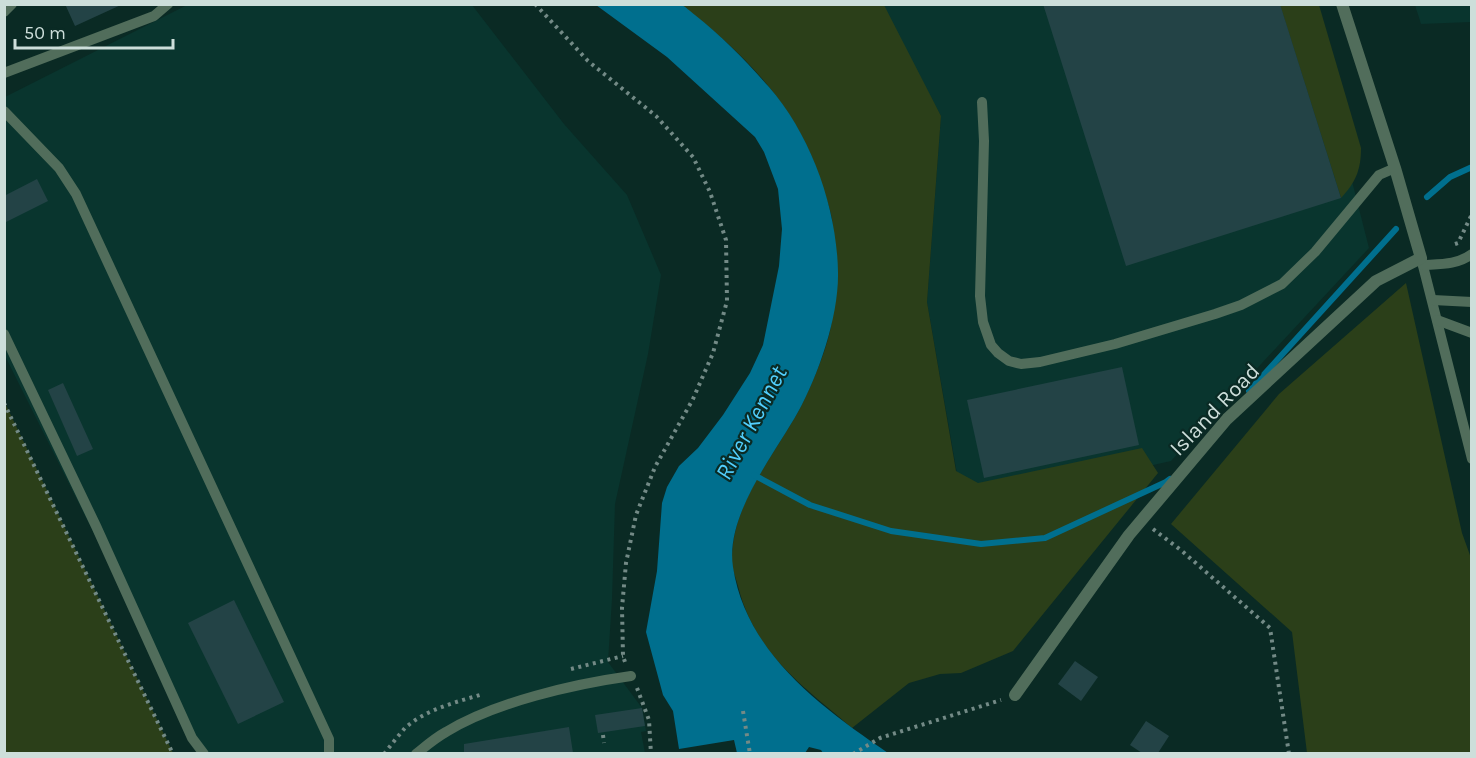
<svg xmlns="http://www.w3.org/2000/svg" width="1476" height="758" font-family="Karla,sans-serif">
	<style>
		.built { fill: #09352e }
		.green { fill: #2b3f19 }
		.water { fill: #006f8e }
		.lines { fill: none; stroke-linecap: round; stroke-linejoin: round }
		.stream { stroke: #006f8e; stroke-width: 6 }
		.building { fill: #234346 }
		.path { stroke: #738a86; stroke-width: 4; stroke-dasharray: 3 4.5; stroke-linecap: butt }
		.lane { stroke: #516d5b; stroke-width: 10 }
		.street { stroke: #516d5b; stroke-width: 12 }
		.labels { text-anchor: middle; stroke-width: 4.5; stroke-linejoin: round; paint-order: stroke }
		.street-label { font-size: 22px; fill: #cddeda; stroke: #0a2a24 }
		.water-label { font-size: 24px; font-style: italic; fill: #52cffd; stroke: #0a2a24 }
	</style>
	<rect width="100%" height="100%" fill="#0a2a24"/>
	<g class="built">
		<polygon points="187,5 472,5 564,124 627,195 661,275 648,354 615,504 612,599 608,662 642,708 646,731 641,732 645,753 204,753 5,356 5,97"/>
		<polygon points="880,5 1306,5 1323,67 1369,248 1171,461 963,508 927,302 941,116"/>
		<polygon points="1415,5 1471,5 1471,22 1421,24"/>
	</g>
	<g class="green">
		<path d="M681 5H884L941 116 927 302 956 471 978 483 1142 448 1158 473 1013 651 961 673 940 674 909 683 852 728C802 685 755 654 738 586 736 579 733 571 732 564 730 506 771 460 798 412 810 390 830 343 832 319 834 302 832 285 832 269 832 252 834 235 832 219 830 208 826 198 823 188 800 109 745 53 681 5Z"/>
		<path d="M1280 5H1319L1361 148C1361 169 1356 182 1341 198Z"/>
		<polygon points="1406,283 1462,533 1471,558 1471,753 1307,753 1292,632 1171,524 1279,394"/>
		<polygon points="5,403 173,753 5,753"/>
	</g>
	<path class="water" d="M596 5C616 4 635 4 655 4 663 4 672 3 680 4 685 6 691 12 695 15 723 37 746 61 769 87 811 135 837 208 838 272 839 315 819 374 798 412 774 455 725 515 733 567 746 653 822 708 888 753H823L821 750 809 747 805 753H737L734 740 679 749 673 711 663 695 646 632 657 571 662 503 667 487 679 466 698 448 723 415 750 373 763 345 779 266 782 229 778 189 764 152 755 137 667 57Z"/>
	<g class="lines">
		<g class="stream">
			<polyline points="1427,197 1450,177 1472,167"/>
			<polyline points="1249,391 1396,229"/>
			<polyline points="754,475 810,505 891,531 981,544 1045,538 1166,482 1170,479"/>
		</g>
	</g>
	<g class="building">
		<polygon points="65,4 123,4 75,26"/>
		<polygon points="1043,4 1280,4 1341,198 1126,266"/>
		<polygon points="37,179 48,201 4,223 4,196"/>
		<polygon points="1122,367 1139,445 984,478 967,400"/>
		<polygon points="63,383 93,449 77,456 48,390"/>
		<polygon points="234,600 284,702 238,724 188,623"/>
		<polygon points="1075,661 1098,677 1081,701 1058,684"/>
		<polygon points="642,708 645,726 598,733 595,715"/>
		<polygon points="1146,721 1169,736 1158,753 1142,753 1130,745"/>
		<polygon points="569,727 573,753 464,753 464,744"/>
	</g>
	<g class="lines">
		<g class="path">
			<polyline points="535,4 588,61 656,116 693,157 710,192 726,240 727,301 713,353 693,399 655,467 636,515 626,563 622,608 623,656 625,662"/>
			<polyline points="1455,244 1458,243 1472,214"/>
			<polyline points="4,403 173,754"/>
			<polyline points="1153,529 1182,551 1270,628 1289,754"/>
			<polyline points="571,669 623,656"/>
			<polyline points="637,688 649,720 651,754"/>
			<polyline points="743,711 750,754"/>
			<polyline points="603,735 604,743"/>
			<path d="M384 754C391 745 398 736 405 728 426 709 457 702 483 694"/>
			<polyline points="853,754 880,738 1001,700"/>
		</g>
		<g class="lane">
			<polyline points="4,12 12,4"/>
			<polyline points="4,73 154,16 168,4"/>
			<polyline points="982,102 984,141 980,296 983,322 991,345 998,353 1009,361 1021,364 1040,362 1115,344 1215,314 1241,305 1282,284 1315,252 1379,175 1395,168"/>
			<polyline points="4,111 59,168 76,194 329,739 329,754"/>
			<polyline points="1421,258 1472,459"/>
			<path d="M1423 265C1441 264 1457 265 1472 254"/>
			<polyline points="1433,300 1472,302"/>
			<polyline points="1437,320 1472,333"/>
			<polyline points="4,334 96,526 192,738 204,754"/>
			<path d="M416 754C426 746 435 738 446 732 495 702 574 684 631 676"/>
		</g>
		<polyline class="street" points="1015,695 1129,535 1227,419 1376,281 1421,258 1395,168 1342,4"/>
	</g>
	<g class="labels">
		<g class="street-label">
			<text transform="translate(1214 409) rotate(-46)" y="8">Island Road</text>
		</g>
		<g class="water-label">
			<text transform="translate(751 423) rotate(-62)" y="8">River Kennet</text>
		</g>
	</g>
	<rect width="1476" height="758" fill="none" stroke="#cddeda" stroke-width="12"/>
	<path d="M15 39v9h158v-9" fill="none" stroke="#cddeda" stroke-width="3"/>
	<text x="24" y="39" font-size="18" fill="#cddeda" stroke="#0a2a24" stroke-width="4.5" paint-order="stroke">50 m</text>
</svg>
